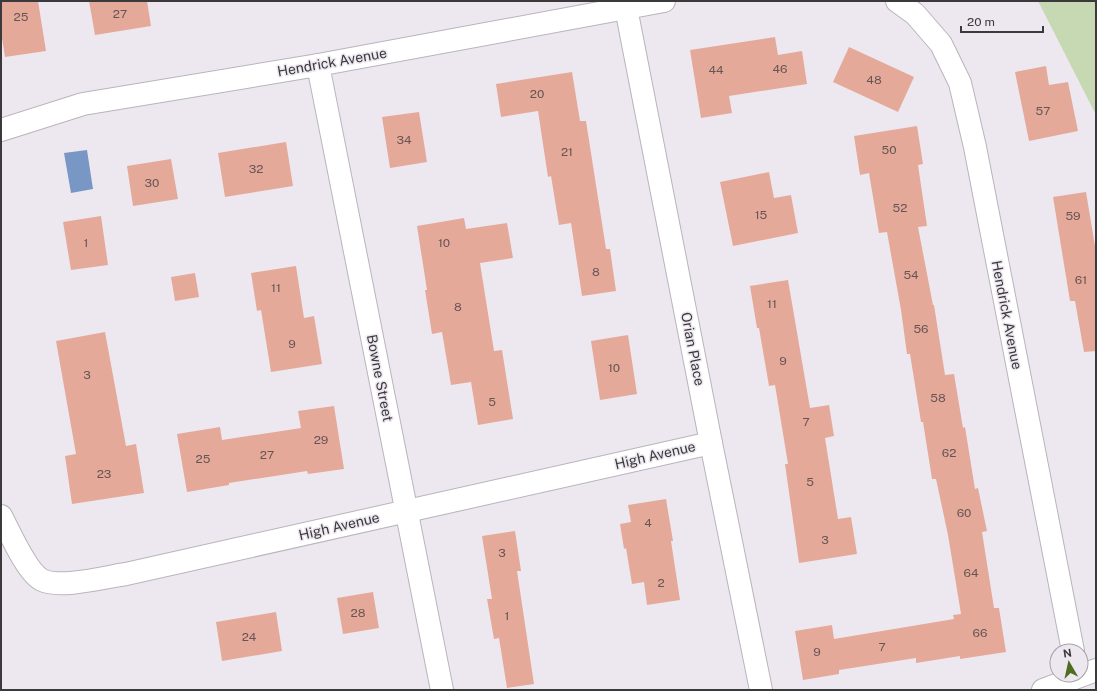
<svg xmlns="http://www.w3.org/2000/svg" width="1097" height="691" font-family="'Public Sans',sans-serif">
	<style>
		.green { fill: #c6d9b2 }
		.water { fill: #7997c4 }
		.building { fill: #e5a99a }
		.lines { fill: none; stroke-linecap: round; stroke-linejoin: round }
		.minor-casing { stroke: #b9b4bb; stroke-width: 24 }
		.minor { stroke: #fff; stroke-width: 22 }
		.labels { text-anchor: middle; stroke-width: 3; stroke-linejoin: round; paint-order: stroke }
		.number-label { font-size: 12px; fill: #665554 }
		.street-label { font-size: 14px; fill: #3b393c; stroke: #ede8f0 }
	</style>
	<rect width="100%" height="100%" fill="#ede8f0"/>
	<polygon class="green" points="1038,1 1096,1 1096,114 1094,111"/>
	<polygon class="water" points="87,150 93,189 71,193 64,153"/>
	<g class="building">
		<polygon points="1,1 38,1 46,51 5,57 1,32"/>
		<polygon points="89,1 147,1 151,26 95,35"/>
		<polygon points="775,37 778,55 802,51 807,84 729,96 732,113 701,118 690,50"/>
		<polygon points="849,47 914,77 898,112 833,82"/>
		<polygon points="1046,66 1049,85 1068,82 1078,131 1029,141 1015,72"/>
		<polygon points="572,72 580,121 586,121 606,249 610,249 616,291 582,296 571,223 559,225 551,176 548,177 538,111 501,117 496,84"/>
		<polygon points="419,112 427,162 390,168 382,117"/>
		<polygon points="917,126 923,164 918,165 927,226 918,227 933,305 934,305 945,375 954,374 963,428 965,427 975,489 978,488 987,531 982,532 994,608 999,608 1006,652 960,659 960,656 916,663 916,658 839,670 839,674 803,680 795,631 832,625 834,639 954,619 953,615 961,614 948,535 936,479 932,479 923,422 921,422 910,354 907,354 901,310 887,232 879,233 869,173 860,175 854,136"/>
		<polygon points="286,142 293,186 225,197 218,153"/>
		<polygon points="171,159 178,199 133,206 127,166"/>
		<polygon points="769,172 774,198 791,195 798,233 733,246 720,182"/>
		<polygon points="1086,192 1096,252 1096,351 1084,352 1075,301 1070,301 1053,197"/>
		<polygon points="101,216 108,265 71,270 63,222"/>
		<polygon points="464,218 466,229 507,223 513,258 480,263 494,351 502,350 513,419 478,425 471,382 451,385 442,332 432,334 425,290 427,290 417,226"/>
		<polygon points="296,266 304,318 314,316 322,364 271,372 261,310 257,311 251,273"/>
		<polygon points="195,273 199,297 175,301 171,277"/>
		<polygon points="788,280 810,408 829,405 834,436 825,438 838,519 851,517 857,554 799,563 785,464 788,464 775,385 769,386 759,328 757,328 750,286"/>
		<polygon points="105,332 126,446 136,444 144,493 72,504 65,456 76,454 56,341"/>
		<polygon points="628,335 637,394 600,400 591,341"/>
		<polygon points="334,406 344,469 308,474 307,471 229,483 229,485 187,492 177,434 220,427 222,440 301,428 298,411"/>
		<polygon points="666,499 673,541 671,541 680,600 647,605 644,582 632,584 626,548 624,549 620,524 631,522 628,505"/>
		<polygon points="515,531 521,571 517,571 534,684 507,688 499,638 494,639 487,599 492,599 482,536"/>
		<polygon points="373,592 379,628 343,634 337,598"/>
		<polygon points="276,612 282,651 222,661 216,622"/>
	</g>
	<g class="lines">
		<g class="minor-casing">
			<g id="minor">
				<polyline points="897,1 915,14 941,44 960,83 975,147 1073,651"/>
				<polyline points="626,8 711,443 761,690"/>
				<polyline points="318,65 442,690"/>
				<polyline points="1,130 83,104 318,65 664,1"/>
				<path d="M1 516C9 531 27 573 42 580 61 589 105 577 126 574L711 443"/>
				<polyline points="1043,690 1096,670"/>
			</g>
		</g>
		<use href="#minor" class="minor"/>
	</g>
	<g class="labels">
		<g class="number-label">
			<text x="120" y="18">27</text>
			<text x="21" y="21">25</text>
			<text x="780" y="73">46</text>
			<text x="716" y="74">44</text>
			<text x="874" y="84">48</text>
			<text x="537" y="98">20</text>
			<text x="1043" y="115">57</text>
			<text x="404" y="144">34</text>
			<text x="889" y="154">50</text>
			<text x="567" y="156">21</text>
			<text x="256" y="173">32</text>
			<text x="152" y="187">30</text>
			<text x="900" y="212">52</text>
			<text x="761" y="219">15</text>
			<text x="1073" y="220">59</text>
			<text x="86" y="247">1</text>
			<text x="444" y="247">10</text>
			<text x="596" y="276">8</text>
			<text x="911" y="279">54</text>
			<text x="1081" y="284">61</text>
			<text x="276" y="292">11</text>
			<text x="772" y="308">11</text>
			<text x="458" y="311">8</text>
			<text x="921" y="333">56</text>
			<text x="292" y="348">9</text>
			<text x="783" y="365">9</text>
			<text x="614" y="372">10</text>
			<text x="87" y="379">3</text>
			<text x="938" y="402">58</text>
			<text x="492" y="406">5</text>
			<text x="806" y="426">7</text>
			<text x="321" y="444">29</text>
			<text x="949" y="457">62</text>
			<text x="267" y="459">27</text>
			<text x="203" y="463">25</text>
			<text x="104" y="478">23</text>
			<text x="810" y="486">5</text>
			<text x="964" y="517">60</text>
			<text x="648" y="527">4</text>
			<text x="825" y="544">3</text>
			<text x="502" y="557">3</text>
			<text x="971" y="577">64</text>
			<text x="661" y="587">2</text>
			<text x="358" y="617">28</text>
			<text x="507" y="620">1</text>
			<text x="980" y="637">66</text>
			<text x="249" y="641">24</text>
			<text x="882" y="651">7</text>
			<text x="817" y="656">9</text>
		</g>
		<g class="street-label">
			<text transform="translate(332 62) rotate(-10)" y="5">Hendrick Avenue</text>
			<text transform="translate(1007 315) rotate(79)" y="5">Hendrick Avenue</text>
			<text transform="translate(693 349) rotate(79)" y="5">Orian Place</text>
			<text transform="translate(380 378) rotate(79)" y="5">Bowne Street</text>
			<text transform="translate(655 455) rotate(-13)" y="5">High Avenue</text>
			<text transform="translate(339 526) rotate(-13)" y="5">High Avenue</text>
		</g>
	</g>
	<rect width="1097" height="691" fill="none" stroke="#3b393c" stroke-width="4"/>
	<g transform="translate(1069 663) rotate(351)"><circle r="19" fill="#ede8f0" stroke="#a6a2a8"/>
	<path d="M0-3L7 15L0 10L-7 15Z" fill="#4e6d23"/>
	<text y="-6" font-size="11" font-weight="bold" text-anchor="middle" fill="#3b393c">N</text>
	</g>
	<path d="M961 26v6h82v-6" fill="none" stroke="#3b393c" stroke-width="2"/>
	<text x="967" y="26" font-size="12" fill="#3b393c" stroke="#ede8f0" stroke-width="3" paint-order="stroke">20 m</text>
</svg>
